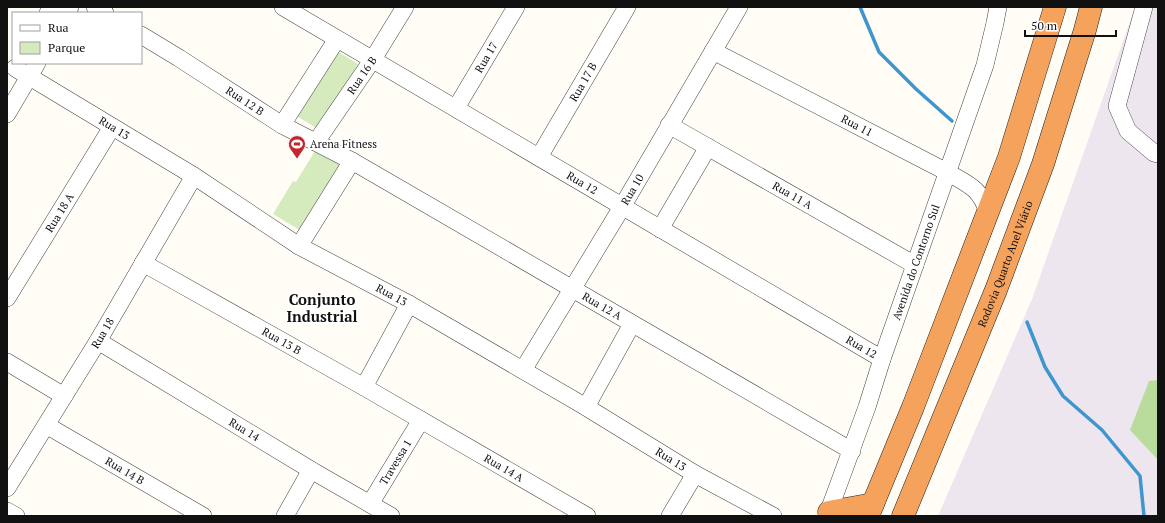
<svg xmlns="http://www.w3.org/2000/svg" width="1165" height="523" font-family="'PT Serif',serif">
	<style>
		.industrial { fill: #eee6ef }
		.green { fill: #d5ebbd }
		.forest { fill: #b9dc9c }
		.lines { fill: none; stroke-linecap: round; stroke-linejoin: round }
		.stream { stroke: #3f96cf; stroke-width: 3.5 }
		.minor-casing { stroke: #444; stroke-width: 18 }
		.highway-casing { stroke: #222; stroke-width: 23 }
		.minor { stroke: #fff; stroke-width: 17 }
		.highway { stroke: #f5a25d; stroke-width: 22 }
		.labels { text-anchor: middle; stroke-width: 4; stroke-linejoin: round; paint-order: stroke }
		.street-label { font-size: 11px; fill: #111; stroke: #fff }
		.poi-label { font-size: 11px; fill: #111; stroke: #fff; text-anchor: start }
		.district-label { font-size: 15px; font-weight: bold; fill: #111; stroke: #fff }
	</style>
	<rect width="100%" height="100%" fill="#fffdf5"/>
	<polygon class="industrial" points="1135,7 1158,7 1158,516 938,516 1032,299"/>
	<g class="green">
		<polygon points="337,51 358,64 320,130 298,117"/>
		<polygon points="318,146 345,162 303,232 273,214 293,181 296,182"/>
	</g>
	<polygon class="forest" points="1158,380 1158,460 1130,430 1149,381"/>
	<g class="lines">
		<g class="stream">
			<polyline points="860,7 879,52 916,89 952,121"/>
			<polyline points="1027,322 1045,367 1063,396 1102,430 1140,476 1144,516"/>
		</g>
		<g class="minor-casing">
			<g id="minor">
				<polyline points="95,7 105,13"/>
				<path id="s1" d="M283 7 882 359"/>
				<polyline points="1144,7 1117,106 1128,131 1154,153 1158,154"/>
				<polyline points="48,13 51,7"/>
				<polyline points="66,13 70,7"/>
				<path id="s2" d="M141 35 179 58 282 125 352 161 852 451"/>
				<path id="s3" d="M713 51 947 172C969 185 979 187 988 212"/>
				<path id="s4" d="M15 68 194 176 299 246 409 304 586 407 695 474 773 516"/>
				<path id="s5" d="M456 108 516 7"/>
				<polyline points="7,114 37,63"/>
				<polyline points="282,125 337,39"/>
				<path id="s6" d="M669 125 915 265"/>
				<path id="s7" d="M316 142 373 59 405 7"/>
				<path id="s8" d="M539 157 627 7"/>
				<polyline points="660,229 708,147"/>
				<polyline points="299,246 352,161"/>
				<path id="s9" d="M143 263 364 387 587 516"/>
				<path id="s10" d="M7 298 112 127"/>
				<path id="s11" d="M98 341 311 470 391 516"/>
				<polyline points="7,362 64,396"/>
				<path id="s12" d="M523 370 622 207 739 7"/>
				<polyline points="364,387 409,304"/>
				<polyline points="586,407 632,324"/>
				<path id="s13" d="M46 425 203 516"/>
				<path id="s14" d="M7 488 98 341 194 176"/>
				<path id="s15" d="M370 504 421 420"/>
				<polyline points="7,511 16,516"/>
				<polyline points="285,516 311,470"/>
				<polyline points="670,516 695,474"/>
				<path id="s16" d="M827 516 867 407 882 359 985 65 995 23 998 7"/>
			</g>
		</g>
		<g class="highway-casing">
			<g id="highway">
				<polyline points="829,512 873,504"/>
				<polyline points="868,516 913,407 1009,157 1055,7"/>
				<path id="s17" d="M903 516 996 290 1043 164 1085 30 1091 7"/>
			</g>
		</g>
		<use href="#minor" class="minor"/>
		<use href="#highway" class="highway"/>
	</g>
	<defs>
		<g id="stadium-pin" transform="scale(0.9)"><path d="M0 17L-7.5 6A9.5 9.5 0 1 1 7.5 6Z" fill="#c4262e" stroke="#fff"/><path d="M0-5a6.5 5 0 1 0 0 10a6.5 5 0 1 0 0-10ZM-3.5-1.8h7v3.6h-7Z" fill="#fff"/></g>
	</defs>
	<g fill-rule="evenodd">
		<use href="#stadium-pin" x="297" y="144"/>
	</g>
	<g class="labels">
		<g class="street-label">
			<text dy="4" stroke="none"><textPath href="#s5" startOffset="59">Rua 17</textPath></text>
			<text dy="4" stroke="none"><textPath href="#s7" startOffset="81">Rua 16 B</textPath></text>
			<text dy="4" stroke="none"><textPath href="#s8" startOffset="87">Rua 17 B</textPath></text>
			<text dy="4" stroke="none"><textPath href="#s2" startOffset="123">Rua 12 B</textPath></text>
			<text dy="4" stroke="none"><textPath href="#s3" startOffset="162">Rua 11</textPath></text>
			<text dy="4" stroke="none"><textPath href="#s4" startOffset="116">Rua 13</textPath></text>
			<text dy="4" stroke="none"><textPath href="#s1" startOffset="347">Rua 12</textPath></text>
			<text dy="4" stroke="none"><textPath href="#s12" startOffset="211">Rua 10</textPath></text>
			<text dy="4" stroke="none"><textPath href="#s6" startOffset="142">Rua 11 A</textPath></text>
			<text dy="4" stroke="none"><textPath href="#s10" startOffset="100">Rua 18 A</textPath></text>
			<text dy="4" stroke="none"><textPath href="#s16" startOffset="269">Avenida do Contorno Sul</textPath></text>
			<text dy="4" stroke="none"><textPath href="#s17" startOffset="272">Rodovia Quarto Anel Viário</textPath></text>
			<text dy="4" stroke="none"><textPath href="#s4" startOffset="440">Rua 13</textPath></text>
			<text dy="4" stroke="none"><textPath href="#s2" startOffset="535">Rua 12 A</textPath></text>
			<text dy="4" stroke="none"><textPath href="#s14" startOffset="182">Rua 18</textPath></text>
			<text dy="4" stroke="none"><textPath href="#s9" startOffset="159">Rua 13 B</textPath></text>
			<text dy="4" stroke="none"><textPath href="#s1" startOffset="671">Rua 12</textPath></text>
			<text dy="4" stroke="none"><textPath href="#s11" startOffset="171">Rua 14</textPath></text>
			<text dy="4" stroke="none"><textPath href="#s4" startOffset="764">Rua 13</textPath></text>
			<text dy="4" stroke="none"><textPath href="#s15" startOffset="49">Travessa 1</textPath></text>
			<text dy="4" stroke="none"><textPath href="#s9" startOffset="415">Rua 14 A</textPath></text>
			<text dy="4" stroke="none"><textPath href="#s13" startOffset="91">Rua 14 B</textPath></text>
		</g>
		<g class="poi-label">
			<text x="310" y="148">Arena Fitness</text>
		</g>
		<g class="district-label">
			<text x="322" y="305">Conjunto<tspan x="322" dy="17">Industrial</tspan></text>
		</g>
	</g>
	<rect width="1165" height="523" fill="none" stroke="#111111" stroke-width="16"/>
	<rect x="12" y="12" width="130" height="52" fill="#ffffff" stroke="#a0a0a0"/>
	<rect x="20" y="25" width="20" height="6" fill="#ffffff" stroke="#a0a0a0"/>
	<text x="48" y="32" font-size="12" fill="#111111">Rua</text>
	<rect x="20" y="42" width="20" height="12" fill="#d5ebbd" stroke="#a0a0a0"/>
	<text x="48" y="52" font-size="12" fill="#111111">Parque</text>
	<path d="M1025 30v6h91v-6" fill="none" stroke="#111111" stroke-width="2"/>
	<text x="1031" y="30" font-size="12" fill="#111111" stroke="#ffffff" stroke-width="3" paint-order="stroke">50 m</text>
</svg>
